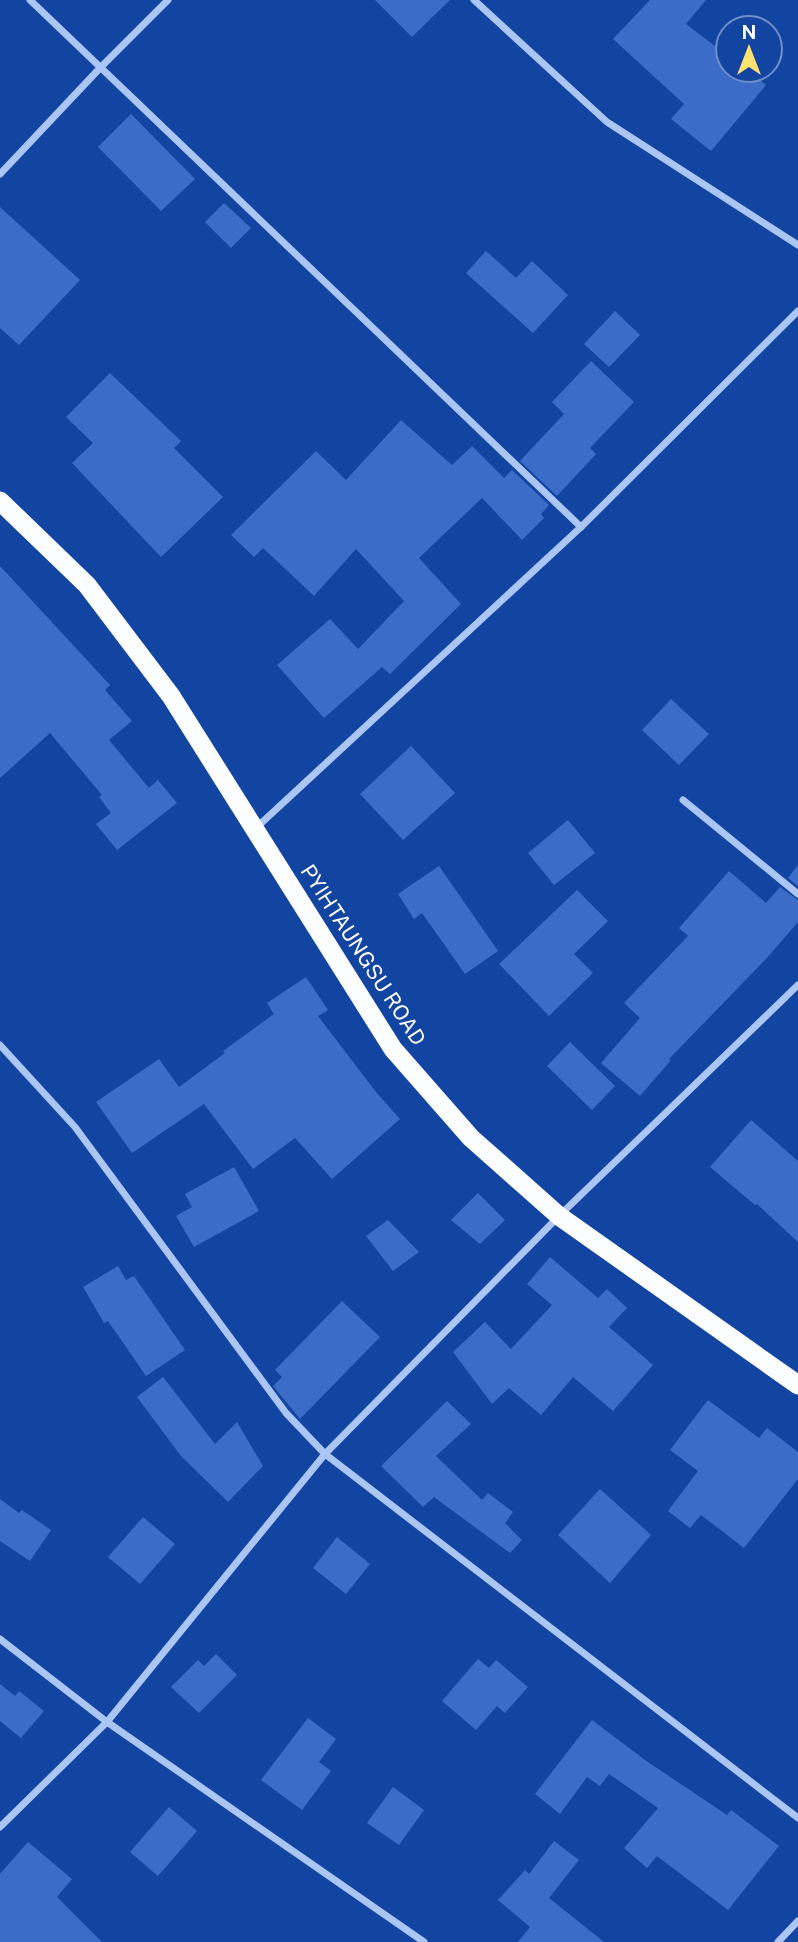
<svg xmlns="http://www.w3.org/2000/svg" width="798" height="1942" font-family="'Public Sans',sans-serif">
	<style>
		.building { fill: #3b6dc8 }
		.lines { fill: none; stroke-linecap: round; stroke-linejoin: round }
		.minor { stroke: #abc6f5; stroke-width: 7 }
		.trunk { stroke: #fcfdff; stroke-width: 19 }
		.labels { text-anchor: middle; stroke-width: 6; stroke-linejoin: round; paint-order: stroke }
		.street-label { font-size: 21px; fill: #fff; stroke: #1244a1 }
	</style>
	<rect width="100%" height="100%" fill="#1244a1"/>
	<g class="building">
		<polygon points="375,0 450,0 412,37"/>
		<polygon points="650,0 706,0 686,24 728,56 728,70 747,70 766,85 711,151 671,119 684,104 613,39"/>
		<polygon points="131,114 195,179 161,211 98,147"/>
		<polygon points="224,203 251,228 231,248 205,222"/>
		<polygon points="0,207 80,280 19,345 0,328"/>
		<polygon points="486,251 516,278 532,261 568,295 533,333 466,273"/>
		<polygon points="615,311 640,335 609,367 584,344"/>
		<polygon points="591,361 634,402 590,448 596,454 557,496 520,461 564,414 552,402"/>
		<polygon points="110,373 181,441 174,448 223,497 161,557 72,463 93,443 66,417"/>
		<polygon points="401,420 452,465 472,446 504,478 512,470 549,505 541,514 544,518 522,540 482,498 419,558 461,604 390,674 382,667 324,718 277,665 330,619 358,649 404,601 356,549 314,596 263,548 254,557 231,535 316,451 346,480"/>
		<polygon points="0,566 110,685 105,690 132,721 109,740 149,788 158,780 177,803 117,850 96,824 111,813 99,797 102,795 50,733 0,778"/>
		<polygon points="671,699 709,734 679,765 642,730"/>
		<polygon points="411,746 455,793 403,840 360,794"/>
		<polygon points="568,820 595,853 554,885 528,853"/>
		<polygon points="798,865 798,886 788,878"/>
		<polygon points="439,866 498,951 465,974 422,913 414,919 398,894"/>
		<polygon points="729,871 766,903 780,887 798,900 798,922 766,959 669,1059 671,1060 640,1096 601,1063 640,1018 624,1003 688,936 679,928"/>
		<polygon points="577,890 608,921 574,954 593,973 549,1016 499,964"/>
		<polygon points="306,977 328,1010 318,1016 376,1092 400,1119 332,1179 295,1138 253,1169 204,1104 132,1153 96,1102 159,1059 179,1087 225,1053 223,1051 274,1014 267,1003"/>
		<polygon points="570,1042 615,1086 592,1110 547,1066"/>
		<polygon points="751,1120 798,1161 798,1242 757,1204 755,1205 710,1167"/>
		<polygon points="234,1167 259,1211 194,1247 176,1216 192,1207 185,1194"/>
		<polygon points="478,1193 505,1220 480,1244 451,1220"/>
		<polygon points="388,1220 419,1252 393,1271 366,1236"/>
		<polygon points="550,1257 598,1298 607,1289 627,1308 609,1327 653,1365 613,1411 573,1377 541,1415 509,1388 492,1404 453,1352 485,1322 511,1349 552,1305 527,1284"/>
		<polygon points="118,1266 126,1280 134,1276 185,1350 146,1376 108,1321 104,1323 83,1287"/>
		<polygon points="342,1301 380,1337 300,1419 273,1386 282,1377 275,1370"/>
		<polygon points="163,1377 215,1444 237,1422 263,1466 228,1502 181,1456 137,1397"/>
		<polygon points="708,1400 759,1438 767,1428 798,1452 798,1479 744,1548 701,1515 690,1528 668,1511 698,1471 670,1450"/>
		<polygon points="447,1401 471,1424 436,1456 482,1500 488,1493 513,1512 505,1523 522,1540 510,1553 434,1497 423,1507 381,1466"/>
		<polygon points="600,1489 651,1535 610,1583 558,1535"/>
		<polygon points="0,1499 19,1513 22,1510 51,1530 30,1561 0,1541"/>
		<polygon points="143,1517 175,1544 140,1584 108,1557"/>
		<polygon points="337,1537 370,1564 346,1594 313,1568"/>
		<polygon points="216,1654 237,1675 199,1713 171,1687 198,1660 204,1666"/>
		<polygon points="478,1659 489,1668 496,1660 528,1687 505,1713 497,1706 476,1730 442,1701"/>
		<polygon points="0,1684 15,1696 19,1691 44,1711 21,1738 0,1721"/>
		<polygon points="308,1718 336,1739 319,1762 331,1771 302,1810 261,1780"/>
		<polygon points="592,1720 645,1760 727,1815 731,1810 779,1846 728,1910 657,1856 647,1868 624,1848 658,1808 609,1774 600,1786 587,1777 560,1814 535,1794"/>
		<polygon points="393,1787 424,1810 399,1845 367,1823"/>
		<polygon points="169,1807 197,1831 158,1876 130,1852"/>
		<polygon points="554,1841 579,1860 549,1898 604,1942 518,1942 530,1927 498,1900 525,1870 529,1874"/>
		<polygon points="28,1842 72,1879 57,1897 102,1942 0,1942 0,1874"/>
	</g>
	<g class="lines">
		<g class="minor">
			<polyline points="30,0 581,527"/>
			<polyline points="474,0 607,122 798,245"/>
			<polyline points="0,174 100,68 168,0"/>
			<polyline points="683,800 798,894"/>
			<polyline points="256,828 581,527 798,311"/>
			<polyline points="0,1045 75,1127 286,1413 325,1454 798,1818"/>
			<polyline points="0,1639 107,1722 424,1942"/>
			<polyline points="0,1827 107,1722 325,1454 559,1216 798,985"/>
			<polyline points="778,1942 798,1921"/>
		</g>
		<polyline class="trunk" points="0,501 87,585 171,696 393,1049 471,1138 559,1216 798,1385"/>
	</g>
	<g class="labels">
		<g class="street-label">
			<text transform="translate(363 955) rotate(57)" y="7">PYIHTAUNGSU ROAD</text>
		</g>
	</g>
	<g transform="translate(749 49)"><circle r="33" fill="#1244a1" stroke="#718fc7" stroke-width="2"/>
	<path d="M0-5L12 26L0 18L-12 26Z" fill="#ffe26f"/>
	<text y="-10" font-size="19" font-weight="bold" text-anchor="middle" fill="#ffffff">N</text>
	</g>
</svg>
